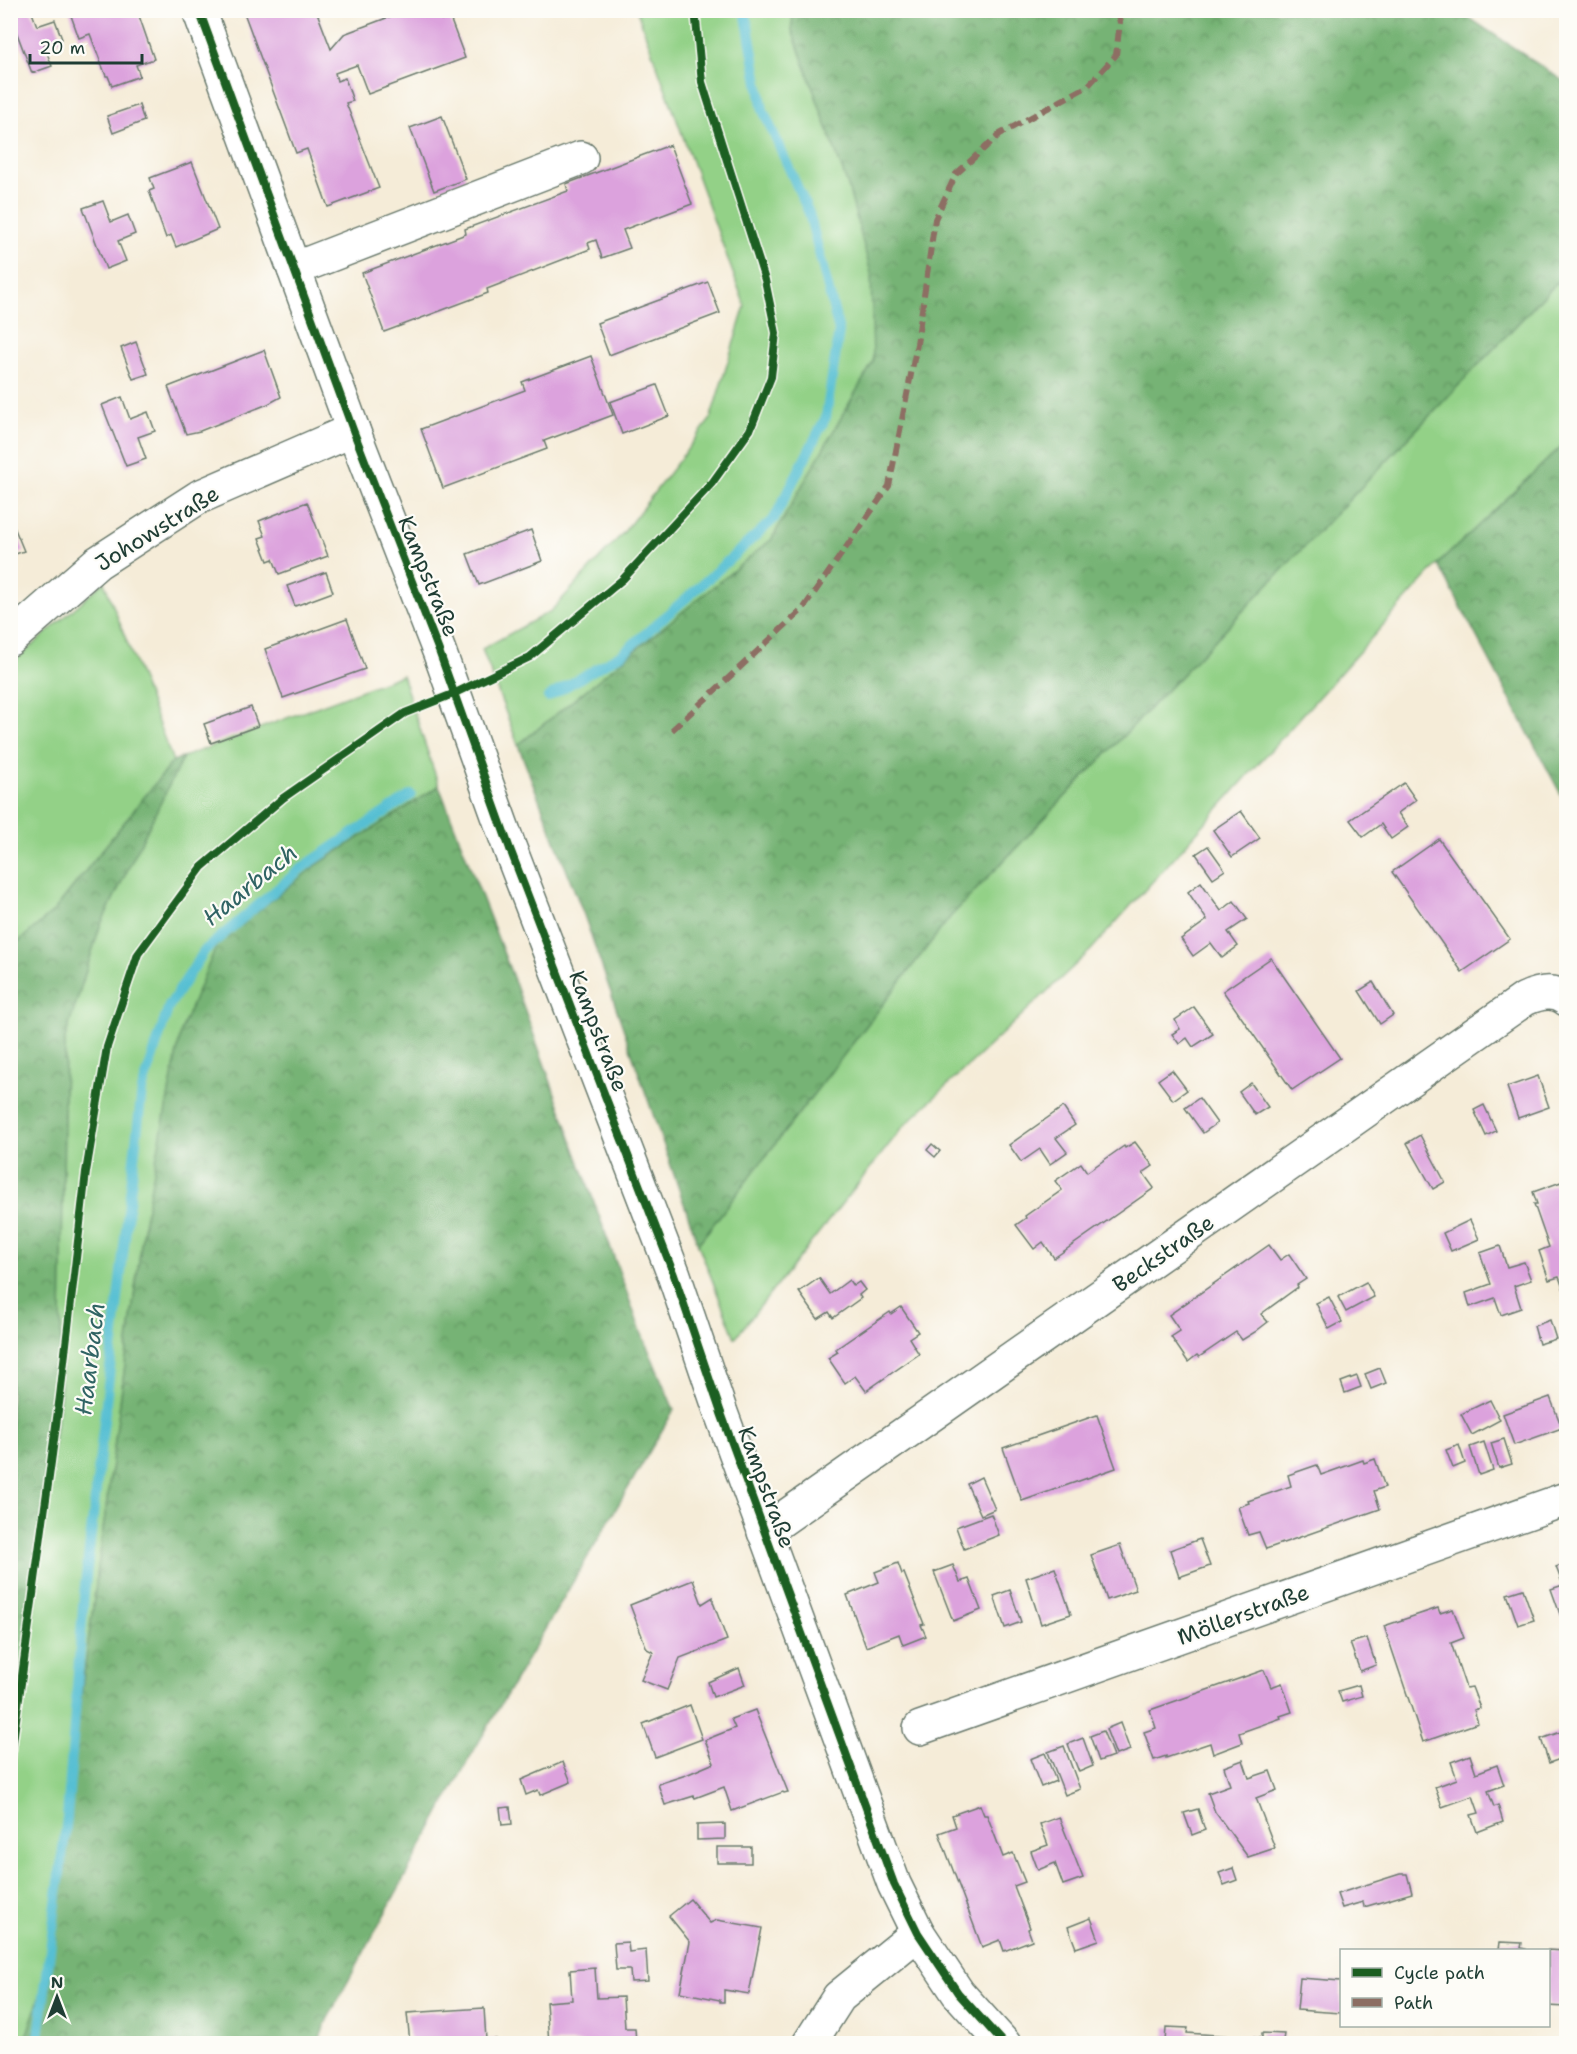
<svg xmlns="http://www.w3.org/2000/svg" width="1577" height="2054" font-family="'Shantell Sans',sans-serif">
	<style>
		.grass { fill: #93d187; stroke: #59875e; stroke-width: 1.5 }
		.forest { fill: url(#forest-crowns); stroke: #4a7854; stroke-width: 1.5 }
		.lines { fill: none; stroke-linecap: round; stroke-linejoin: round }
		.stream { stroke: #57bfd3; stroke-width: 10 }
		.building { fill: #dca2dd }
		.minor-casing { stroke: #6a7a6d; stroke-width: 36 }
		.minor { stroke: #fff; stroke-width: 33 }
		.quiet { stroke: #8d6e63; stroke-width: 6; stroke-dasharray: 12 6; stroke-linecap: butt }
		.cycleway-casing { stroke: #fdfcf7; stroke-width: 11 }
		.cycleway { stroke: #1b5e20; stroke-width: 8 }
		.labels { text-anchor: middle; stroke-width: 4.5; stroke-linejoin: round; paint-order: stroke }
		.street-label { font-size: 22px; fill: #1f3d34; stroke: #fdfcf7 }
		.water-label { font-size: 24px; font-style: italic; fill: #306464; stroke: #fdfcf7 }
	</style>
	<defs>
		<pattern id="forest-crowns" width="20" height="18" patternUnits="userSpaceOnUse" patternTransform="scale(1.5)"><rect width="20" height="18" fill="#76b374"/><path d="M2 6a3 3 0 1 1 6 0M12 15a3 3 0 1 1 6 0" fill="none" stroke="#609360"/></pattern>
	</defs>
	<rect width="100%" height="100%" fill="#fdfcf7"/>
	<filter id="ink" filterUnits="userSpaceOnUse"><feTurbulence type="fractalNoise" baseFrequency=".0167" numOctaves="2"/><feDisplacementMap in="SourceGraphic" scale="12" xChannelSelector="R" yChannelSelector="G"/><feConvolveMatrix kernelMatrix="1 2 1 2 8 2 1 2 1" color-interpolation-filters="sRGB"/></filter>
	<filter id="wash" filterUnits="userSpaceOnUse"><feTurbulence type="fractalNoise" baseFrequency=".008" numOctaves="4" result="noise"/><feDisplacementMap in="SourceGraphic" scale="24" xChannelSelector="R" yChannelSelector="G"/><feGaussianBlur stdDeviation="1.35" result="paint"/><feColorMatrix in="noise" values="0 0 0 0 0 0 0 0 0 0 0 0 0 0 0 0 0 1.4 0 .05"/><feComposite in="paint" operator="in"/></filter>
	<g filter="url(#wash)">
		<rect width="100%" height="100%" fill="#f5ecd8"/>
		<g class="grass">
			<polygon points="637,11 793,11 792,30 848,186 872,273 873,362 771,540 518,745 482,649 551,611 624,532 710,420 745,306"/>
			<polygon points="1566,273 1566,442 1438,564 1091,950 903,1127 735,1338 698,1244 951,916"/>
			<polygon points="104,582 173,761 53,912 11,948 10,665"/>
			<polygon points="402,675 439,786 315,866 219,942 144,1222 42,1990 24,2043 11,2044 10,1764 60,1396 65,1038 100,926 183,757"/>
		</g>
		<g class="forest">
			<polygon points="793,11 1459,11 1566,83 1566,273 951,916 698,1244 584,915 518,745 771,540 873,362 871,273 848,186 792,30"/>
			<polygon points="1566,442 1566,804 1438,564"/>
			<polygon points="183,757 100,926 65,1038 60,1396 11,1764 11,948 53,912 173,761"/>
			<polygon points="439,786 514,980 641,1332 674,1410 470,1757 327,2020 318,2043 24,2043 42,1990 144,1222 181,1031 218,942 315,866"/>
		</g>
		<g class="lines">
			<g class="stream">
				<polyline points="548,697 623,653 699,587 774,519 826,417 839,331 809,213 763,110 745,10"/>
				<polyline points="38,2044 67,1818 84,1594 142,1090 169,1006 205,950 303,867 411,795"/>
			</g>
		</g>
		<g id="blocks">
			<g class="building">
				<polygon points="16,10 31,10 37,26 55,20 62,39 44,45 52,66 32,73 10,15 10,12"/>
				<polygon points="69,10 137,10 154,59 136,65 140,76 112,86 108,76 106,76 90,34 79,38"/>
				<polygon points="243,10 316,10 331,49 344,34 405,11 407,16 421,10 438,10 442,20 450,18 465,58 368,94 357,65 335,73 337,81 345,78 353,101 346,103 379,188 328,207 307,149 296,153"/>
				<polygon points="139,105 144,121 113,133 107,116"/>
				<polygon points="442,116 466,179 434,191 410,128"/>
				<polygon points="670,145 692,204 623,230 630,248 602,258 596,240 588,243 590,249 487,289 488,293 384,332 362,273 466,234 465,229 568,191 566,184"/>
				<polygon points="192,162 218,229 176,247 171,235 166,238 149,191 154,189 150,178"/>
				<polygon points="103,201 111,222 128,215 135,234 118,241 126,261 106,269 83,208"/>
				<polygon points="708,282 720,313 609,355 597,323"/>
				<polygon points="136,342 148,374 133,379 121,348"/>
				<polygon points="264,350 281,397 268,404 200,431 186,434 168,387"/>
				<polygon points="591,356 613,415 544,441 547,449 443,488 421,429 525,390 522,382"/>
				<polygon points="657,385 669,416 622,434 610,402"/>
				<polygon points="122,397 130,419 148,412 155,431 138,437 146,459 126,466 102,405"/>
				<polygon points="307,502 328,556 279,574 273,559 268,561 259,538 265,536 259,521"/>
				<polygon points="10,517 24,551 10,556"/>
				<polygon points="531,530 542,561 479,585 467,554"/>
				<polygon points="326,572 333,592 295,606 287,586"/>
				<polygon points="347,619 365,669 283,698 265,649"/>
				<polygon points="251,707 258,726 211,743 204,724"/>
				<polygon points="1404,783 1416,800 1398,813 1408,827 1391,839 1381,824 1363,837 1350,820"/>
				<polygon points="1241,811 1260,838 1232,857 1213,830"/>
				<polygon points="1439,839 1510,939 1462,972 1392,872"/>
				<polygon points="1208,846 1225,870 1213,878 1196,854"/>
				<polygon points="1201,882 1221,911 1234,901 1247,919 1228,932 1238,946 1222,958 1211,943 1193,956 1181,939 1207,920 1188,892"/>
				<polygon points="1271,958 1340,1058 1292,1090 1223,991"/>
				<polygon points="1373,982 1393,1015 1380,1024 1359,991"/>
				<polygon points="1194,1007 1213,1034 1193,1047 1187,1038 1179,1044 1172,1034 1180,1029 1175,1020"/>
				<polygon points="1172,1070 1187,1090 1173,1100 1158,1080"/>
				<polygon points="1538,1076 1549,1107 1518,1118 1507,1087"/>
				<polygon points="1251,1083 1268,1107 1255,1115 1239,1092"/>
				<polygon points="1199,1098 1217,1123 1203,1133 1185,1108"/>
				<polygon points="1484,1105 1496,1131 1486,1136 1474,1110"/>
				<polygon points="1063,1107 1075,1125 1056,1138 1067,1152 1050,1164 1040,1149 1021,1162 1009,1145"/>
				<polygon points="1420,1135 1445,1182 1433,1189 1407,1143"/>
				<polygon points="1135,1142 1153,1166 1143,1173 1154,1188 1054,1258 1043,1242 1034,1249 1016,1225 1026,1218 1025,1216 1062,1190 1055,1181 1081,1163 1087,1172 1124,1146 1125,1148"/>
				<polygon points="932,1144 940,1151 935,1157 927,1150"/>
				<polygon points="1561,1182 1565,1194 1566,1194 1566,1296 1559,1277 1549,1280 1539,1251 1549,1247 1534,1204 1537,1204 1533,1192"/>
				<polygon points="1470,1220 1479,1239 1451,1251 1443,1233"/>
				<polygon points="1269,1245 1280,1260 1289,1254 1306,1279 1297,1285 1298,1287 1261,1314 1268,1322 1255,1332 1242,1340 1236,1332 1199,1357 1197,1355 1188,1362 1171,1337 1180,1331 1169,1315"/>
				<polygon points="1500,1246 1507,1267 1524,1262 1531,1280 1514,1286 1521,1308 1501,1315 1495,1298 1470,1307 1466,1293 1491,1284 1480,1253"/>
				<polygon points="819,1278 830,1294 849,1280 853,1286 859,1282 865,1290 859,1295 861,1298 833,1318 829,1312 818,1319 799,1292"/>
				<polygon points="1366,1282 1374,1297 1346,1312 1338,1297"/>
				<polygon points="1329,1297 1342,1322 1329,1329 1316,1303"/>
				<polygon points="901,1307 918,1332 909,1338 919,1354 866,1391 855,1376 845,1383 828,1358 838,1352 836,1349 890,1312 891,1314"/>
				<polygon points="1550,1320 1556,1339 1539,1344 1534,1326"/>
				<polygon points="1380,1368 1386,1383 1371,1389 1365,1374"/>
				<polygon points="1357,1376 1361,1387 1345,1393 1341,1382"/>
				<polygon points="1550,1397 1562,1428 1514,1445 1503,1414"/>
				<polygon points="1490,1400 1500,1420 1472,1435 1461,1414"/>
				<polygon points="1097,1415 1116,1468 1022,1501 1003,1448"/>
				<polygon points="1504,1439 1512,1464 1499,1468 1491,1443"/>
				<polygon points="1484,1442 1493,1470 1479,1475 1470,1447"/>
				<polygon points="1459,1445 1465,1463 1453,1468 1446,1450"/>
				<polygon points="1375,1459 1385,1487 1374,1491 1380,1509 1266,1549 1259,1532 1248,1535 1238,1507 1249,1503 1248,1501 1291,1486 1288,1475 1317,1465 1321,1475 1363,1460 1364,1463"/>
				<polygon points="981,1477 995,1509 981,1515 967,1484"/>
				<polygon points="991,1514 999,1535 964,1549 956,1527"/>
				<polygon points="1200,1539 1210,1566 1179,1577 1170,1550"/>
				<polygon points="1120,1545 1136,1590 1107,1600 1091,1555"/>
				<polygon points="898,1563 902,1574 904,1573 924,1624 921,1625 926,1636 903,1645 899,1634 866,1647 847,1595 879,1582 875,1572"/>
				<polygon points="1566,1563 1566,1615 1561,1617 1551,1589 1563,1585 1556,1567"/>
				<polygon points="953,1565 960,1582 969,1579 981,1610 953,1621 934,1572"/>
				<polygon points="1055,1568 1071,1614 1041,1624 1026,1578"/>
				<polygon points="693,1580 702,1604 713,1597 713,1602 727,1640 680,1658 667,1690 641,1680 653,1652 647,1649 630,1605"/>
				<polygon points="1523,1589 1534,1620 1518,1625 1507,1594"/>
				<polygon points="1010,1590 1021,1622 1005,1628 994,1596"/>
				<polygon points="1438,1608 1440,1613 1453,1609 1464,1638 1451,1643 1466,1688 1472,1687 1480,1708 1474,1710 1478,1723 1423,1742 1384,1626"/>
				<polygon points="1367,1638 1376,1665 1360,1671 1350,1643"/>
				<polygon points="739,1668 745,1685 713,1697 708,1682"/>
				<polygon points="1264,1670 1271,1687 1282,1683 1292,1712 1280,1716 1281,1718 1239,1733 1242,1743 1213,1754 1210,1743 1166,1758 1166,1756 1154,1760 1144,1732 1156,1728 1150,1710"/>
				<polygon points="1359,1685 1362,1696 1342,1702 1338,1691"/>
				<polygon points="690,1705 702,1739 655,1757 643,1724"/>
				<polygon points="755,1710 788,1792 784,1793 783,1792 732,1811 724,1787 695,1798 694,1796 665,1805 658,1784 686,1775 714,1763 705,1740 735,1728 731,1719"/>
				<polygon points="1120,1723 1130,1750 1116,1755 1106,1729"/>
				<polygon points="1566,1730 1566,1757 1549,1763 1541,1739"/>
				<polygon points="1103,1731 1113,1756 1099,1761 1090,1736"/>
				<polygon points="1083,1738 1093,1766 1079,1772 1068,1744"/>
				<polygon points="1064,1746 1080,1789 1065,1795 1048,1752"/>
				<polygon points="1045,1753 1056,1781 1041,1787 1030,1759"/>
				<polygon points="1470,1755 1476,1773 1497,1765 1504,1785 1488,1791 1494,1807 1498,1805 1503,1822 1477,1832 1471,1815 1479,1813 1473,1796 1442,1807 1435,1787 1457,1779 1451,1762"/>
				<polygon points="1243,1760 1249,1778 1270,1771 1277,1790 1256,1798 1275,1848 1248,1857 1215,1812 1208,1793 1230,1785 1224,1767"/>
				<polygon points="563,1762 571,1782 540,1795 538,1790 526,1795 521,1780"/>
				<polygon points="980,1805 984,1815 987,1815 1003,1857 1013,1853 1025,1882 1014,1886 1030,1928 1028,1929 1032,1940 1004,1951 1000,1940 982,1947 939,1833 956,1827 952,1815"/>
				<polygon points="510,1807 512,1824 502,1825 500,1808"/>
				<polygon points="1198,1809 1205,1830 1192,1835 1184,1813"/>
				<polygon points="1059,1817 1083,1878 1063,1885 1055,1863 1038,1870 1031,1851 1048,1845 1040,1824"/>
				<polygon points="725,1824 725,1839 697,1840 697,1825"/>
				<rect x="717" y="1847" width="34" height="16"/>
				<polygon points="1233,1868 1237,1880 1224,1885 1219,1873"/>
				<polygon points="1400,1874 1407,1874 1412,1893 1364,1907 1363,1902 1342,1908 1337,1894"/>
				<polygon points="690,1899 710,1923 717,1920 762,1928 749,1994 724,1990 724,2002 720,2002 720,2000 680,1992 690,1942 669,1916"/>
				<polygon points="1091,1918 1099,1940 1076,1948 1068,1927"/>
				<polygon points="628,1942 629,1952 646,1950 648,1981 631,1982 630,1970 616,1970 614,1943"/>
				<polygon points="1500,1942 1522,1943 1521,1948 1526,1949 1526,1950 1499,1950"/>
				<polygon points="1548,1950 1566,1951 1566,2007 1548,2006"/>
				<polygon points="595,1968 597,1998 623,1997 625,2028 635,2028 636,2043 549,2043 546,2002 572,2000 570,1970"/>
				<polygon points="1300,1978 1341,1981 1341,2013 1297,2010"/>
				<polygon points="484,2008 486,2040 496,2039 496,2043 410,2043 407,2013"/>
				<polygon points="1166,2027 1188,2028 1187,2033 1262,2038 1262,2033 1284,2034 1283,2040 1315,2042 1315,2043 1165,2043"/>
				<polygon points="1362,2040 1382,2041 1382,2043 1361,2043"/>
			</g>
		</g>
	</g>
	<g filter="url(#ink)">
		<use href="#blocks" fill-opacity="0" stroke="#6a7a6d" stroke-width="1.5"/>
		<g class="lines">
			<g class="minor-casing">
				<g id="minor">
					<polyline points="199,10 353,430 439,651 510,849 674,1275 721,1413 894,1884 918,1933 958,1993 1004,2044"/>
					<polyline points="294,269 581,158"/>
					<polyline points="10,639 97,563 199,497 353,430"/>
					<path d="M764 1532 1525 999C1538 993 1554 989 1566 999"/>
					<polyline points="920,1728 1566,1499"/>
					<polyline points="809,2044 839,1997 918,1933"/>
				</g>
			</g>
			<use href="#minor" class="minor"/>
			<polyline class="quiet" points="672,730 803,609 889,486 917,344 935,219 956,174 1000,134 1088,86 1116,55 1120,22 1116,10"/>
			<g class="cycleway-casing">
				<g id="cycleway">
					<polyline points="199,10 353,430 439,651 510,849 674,1275 721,1413 894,1884 918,1933 958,1993 1004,2044"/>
					<polyline points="10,1764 60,1396 86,1172 107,1047 138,954 202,867 283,798 405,713 453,694 530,657 623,579 712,483 750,430 771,377 776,333 765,280 702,82 695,10"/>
				</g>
			</g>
			<use href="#cycleway" class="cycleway"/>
		</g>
	</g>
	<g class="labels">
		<g class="street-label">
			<text transform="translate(157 528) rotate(-32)" y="8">Johowstraße</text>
			<text transform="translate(429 576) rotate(68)" y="8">Kampstraße</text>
			<text transform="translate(599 1031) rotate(69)" y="8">Kampstraße</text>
			<text transform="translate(1163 1253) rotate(-35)" y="8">Beckstraße</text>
			<text transform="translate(767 1487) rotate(70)" y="8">Kampstraße</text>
			<text transform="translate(1243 1614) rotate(-20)" y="8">Möllerstraße</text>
		</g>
		<g class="water-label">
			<text transform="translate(250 885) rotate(-39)" y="8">Haarbach</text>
			<text transform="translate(90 1359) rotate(-83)" y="8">Haarbach</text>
		</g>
	</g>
	<rect width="1577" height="2054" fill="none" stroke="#fdfcf7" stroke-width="36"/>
	<rect x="1340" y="1949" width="210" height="78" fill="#fdfcf7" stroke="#a4b0a9" stroke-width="1.5"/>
	<rect x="1352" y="1968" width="30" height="9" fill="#1b5e20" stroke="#a4b0a9" stroke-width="1.5"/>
	<text x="1394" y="1979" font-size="18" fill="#1f3d34">Cycle path</text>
	<rect x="1352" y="1998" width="30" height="9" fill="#8d6e63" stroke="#a4b0a9" stroke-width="1.5"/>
	<text x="1394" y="2009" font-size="18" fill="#1f3d34">Path</text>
	<g transform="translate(57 1997)" stroke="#fdfcf7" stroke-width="4.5" paint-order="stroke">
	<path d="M0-4.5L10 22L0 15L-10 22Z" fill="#1f3d34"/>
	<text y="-9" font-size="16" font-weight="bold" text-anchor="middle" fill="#1f3d34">N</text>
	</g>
	<path d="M30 54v9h112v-9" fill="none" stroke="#1f3d34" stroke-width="3"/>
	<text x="39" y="54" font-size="18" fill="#1f3d34" stroke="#fdfcf7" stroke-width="4.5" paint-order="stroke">20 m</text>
</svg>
